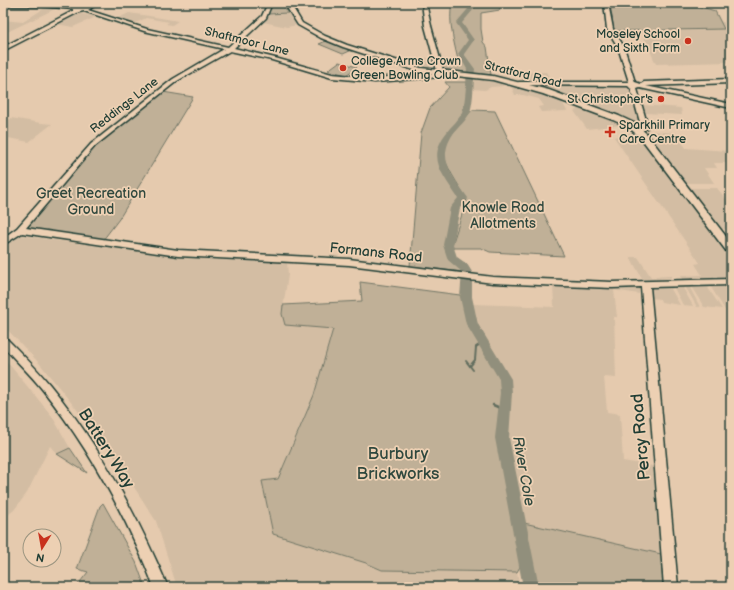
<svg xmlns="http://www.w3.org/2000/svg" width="734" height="590" font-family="'Balsamiq Sans',sans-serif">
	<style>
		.built { fill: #d3bda3 }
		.green { fill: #c0b097; stroke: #707666 }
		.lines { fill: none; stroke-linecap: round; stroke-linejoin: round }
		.stream-far1 { stroke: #636e5f; stroke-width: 2 }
		.stream { stroke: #636e5f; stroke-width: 2.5 }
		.river { fill: #918f7b; fill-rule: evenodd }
		.secondary-casing { stroke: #1f3d34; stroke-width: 3 }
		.highway-casing { stroke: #1f3d34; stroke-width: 3 }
		.secondary { fill: #edd0b3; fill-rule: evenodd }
		.highway { fill: #edd0b3; fill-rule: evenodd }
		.poi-dot { fill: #c8321e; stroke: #edd0b3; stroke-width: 1.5 }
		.labels { text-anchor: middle; stroke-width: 3.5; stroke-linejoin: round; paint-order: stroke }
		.far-poi-label { font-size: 12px; fill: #1f3d34; stroke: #edd0b3; text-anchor: end }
		.far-street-label { font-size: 12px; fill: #1f3d34; stroke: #edd0b3 }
		.park-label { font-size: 14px; fill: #2f483e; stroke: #edd0b3 }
		.street-label { font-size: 14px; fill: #1f3d34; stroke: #edd0b3 }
		.water-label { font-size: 15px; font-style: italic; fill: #30493f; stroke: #edd0b3 }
		.near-street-label { font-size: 17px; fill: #1f3d34; stroke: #edd0b3 }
		.near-park-label { font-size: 17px; fill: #2f483e; stroke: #edd0b3 }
	</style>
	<rect width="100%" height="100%" fill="#e5caae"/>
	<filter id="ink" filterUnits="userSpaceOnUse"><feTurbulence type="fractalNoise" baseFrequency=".025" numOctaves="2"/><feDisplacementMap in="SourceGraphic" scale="8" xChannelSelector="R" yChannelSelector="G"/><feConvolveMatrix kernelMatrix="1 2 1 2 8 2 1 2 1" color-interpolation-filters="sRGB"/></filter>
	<g filter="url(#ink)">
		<g class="built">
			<polygon points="46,7 57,8 3,34 3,20 23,22"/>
			<polygon points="79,13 96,17 73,27 56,24"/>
			<polygon points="129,13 149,16 178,21 172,25 166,24 169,22 146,18 134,24 116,19"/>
			<polygon points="288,13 297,25 287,27 263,22 268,14"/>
			<polygon points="720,21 731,25 731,62 656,64 643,35 642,31 723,29"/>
			<polygon points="423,58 433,59 437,70 411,66"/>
			<polygon points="546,72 552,82 523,83 520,73"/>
			<polygon points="475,78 501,82 503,86 491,87 485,90 472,89"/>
			<polygon points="510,84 560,98 567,111 541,112 538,107 544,106 539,99 523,95 515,95"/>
			<polygon points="556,86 626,86 629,88 642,126 636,126 612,114 548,89 547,87"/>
			<polygon points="643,105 681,108 682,115 645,113"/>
			<polygon points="582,107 600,114 621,125 587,129 574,111"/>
			<polygon points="11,118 41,123 52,124 29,142 3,137 3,125"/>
			<polygon points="650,131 676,133 686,148 728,151 731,160 728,160 729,163 714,163 717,168 704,168 714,183 686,183 659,147"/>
			<polygon points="634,132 640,137 731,259 731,278 682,279 681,276 702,275 695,264 700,263 614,137"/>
			<polygon points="690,188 717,188 731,205 731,229 722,229"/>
			<polygon points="18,235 184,258 287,262 288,275 282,314 333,329 314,395 278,479 262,482 366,563 382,570 517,572 520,587 177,587 156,521 112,453 40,364 3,325 3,248"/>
			<polygon points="630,257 638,257 651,277 671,276 671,278 643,280"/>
			<polygon points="553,284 639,289 639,294 614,290 617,317 614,317 616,378 604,377 607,412 620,414 623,461 653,466 661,554 524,524 507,445 512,393 498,358 479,325 473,304 554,307"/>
			<polygon points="731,286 731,310 725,310 711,287 708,288 722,309 704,307 692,288 690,288 700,307 697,307 686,288 683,288 693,306 683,305 674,288 671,289 680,305 661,302 660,299 651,298 650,295 650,288"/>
			<polygon points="3,357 52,416 70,448 57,454 50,446 27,493 14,510 3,519"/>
		</g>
		<g class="green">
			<polygon points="272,3 282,3 288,13 268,14"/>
			<path d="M452 3H499L500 10 481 13V29L483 42 487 47 491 75 444 71 439 61 458 60C454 42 448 22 452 3Z"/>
			<path d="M610 3C645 3 681 0 715 11L724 29 614 31Z"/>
			<polygon points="326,41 352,50 343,54 319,44"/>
			<polygon points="339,62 357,67 346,75 328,70"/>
			<path d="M445 82H470C469 91 469 104 466 113 463 121 453 128 449 135 432 160 447 178 463 198L455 208 448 245 452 258 456 263 463 266 467 272H463L410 266 421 133 430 108 449 87Z"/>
			<polygon points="163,92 193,97 119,219 103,240 25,229 82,160 112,132"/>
			<path d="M472 110 495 111 564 256 490 252 481 248H451L467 199C460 186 442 164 444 148 447 137 465 119 472 110Z"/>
			<polygon points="360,282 460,295 477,336 504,379 505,393 500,438 522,563 517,572 382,570 366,563 273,534 262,481 278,479 314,395 333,329 285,325 282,314 283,305 362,301"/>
			<polygon points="70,448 87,473 57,454"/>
			<polygon points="103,503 136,562 145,587 76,587 88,572 77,569 100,506"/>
			<polygon points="524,523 661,554 663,587 536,587"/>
		</g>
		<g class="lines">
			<g class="stream-far1">
				<polyline points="466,361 473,370"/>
				<polyline points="470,366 475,360 476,347 482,343"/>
			</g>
			<polyline class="stream" points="493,405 505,410"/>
			<path class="river" d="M473 3H479L462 23 474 40 464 54 475 69C473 83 474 99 470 112 467 120 458 127 453 134 436 160 453 177 468 198L460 208 453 245 457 257 467 264 472 272V297L478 324 511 379 512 393 509 438 539 587H523L495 438 500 393 499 379 466 324 460 297 462 272 448 260 443 245 450 208 458 198C443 175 426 158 447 132 451 126 460 119 462 112 466 101 466 81 467 69L458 54 468 40 456 23Z"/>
			<g class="secondary-casing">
				<g id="secondary">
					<polygon points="93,3 99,3 88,10 147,29 228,47 262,16 268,3 272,3 266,18 234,48 275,58 332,74 375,78 440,73 437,71 425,26 422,3 426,3 431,26 443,70 446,73 454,72 457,74 454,76 375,82 332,78 272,60 230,51 177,81 95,146 26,228 178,250 349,259 493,277 612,282 731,279 731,285 650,287 678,587 664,587 641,287 612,288 493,283 349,265 178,256 22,233 3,245 3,238 17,228 91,144 173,79 224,49 144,31 84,11 79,12 3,51 3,47 73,11 73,9 41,6 3,6 3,4 41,4 83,7"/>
					<polygon points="604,3 608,3 613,29 624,47 635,82 641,84 644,82 731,79 731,83 646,86 731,104 731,108 640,88 637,89 648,127 639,133 636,131 641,126 631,89 628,86 517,85 517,83 519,82 629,82 618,47 607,29"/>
					<path d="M3 337 6 338C21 353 36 368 50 385 100 446 137 515 168 587H154C126 516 90 449 42 389 30 374 16 361 3 346Z"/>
				</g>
			</g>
			<g class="highway-casing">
				<polygon id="highway" points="284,3 290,3 302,23 325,36 347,45 421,68 493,76 549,90 619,116 634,123 647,134 731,243 731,253 727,252 641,138 628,127 613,120 543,94 493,80 420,72 343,47 321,38 298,25"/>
			</g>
			<use href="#secondary" class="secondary"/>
			<use href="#highway" class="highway"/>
		</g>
	</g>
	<g class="poi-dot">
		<circle cx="688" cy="41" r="4"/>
		<circle cx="343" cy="68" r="4"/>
		<circle cx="661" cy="99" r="4"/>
		<path d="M608 126h4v4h4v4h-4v4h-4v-4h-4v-4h4z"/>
	</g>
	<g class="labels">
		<g class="far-poi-label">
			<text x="680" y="38">Moseley School<tspan x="680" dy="14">and Sixth Form</tspan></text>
			<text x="351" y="65" text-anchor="start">College Arms Crown<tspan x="351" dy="14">Green Bowling Club</tspan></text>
			<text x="653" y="103">St Christopher's</text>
			<text x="619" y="129" text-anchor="start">Sparkhill Primary<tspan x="619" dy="14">Care Centre</tspan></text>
		</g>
		<g class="far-street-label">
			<text transform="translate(247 41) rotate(14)" y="4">Shaftmoor Lane</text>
			<text transform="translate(523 74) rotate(14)" y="4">Stratford Road</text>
			<text transform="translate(124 105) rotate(-38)" y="4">Reddings Lane</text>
		</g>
		<g class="park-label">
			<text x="91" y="198">Greet Recreation<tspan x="91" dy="16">Ground</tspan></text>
			<text x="503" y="212">Knowle Road<tspan x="503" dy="16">Allotments</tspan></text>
		</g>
		<g class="street-label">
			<text transform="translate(376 252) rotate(6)" y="5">Formans Road</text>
		</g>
		<g class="water-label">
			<text transform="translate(524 471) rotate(80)" y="5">River Cole</text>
		</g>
		<g class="near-street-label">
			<text transform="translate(640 437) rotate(-95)" y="6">Percy Road</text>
			<text transform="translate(107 448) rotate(58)" y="6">Battery Way</text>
		</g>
		<g class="near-park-label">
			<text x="398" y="459">Burbury<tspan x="398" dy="20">Brickworks</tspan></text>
		</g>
	</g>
	<rect width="734" height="590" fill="none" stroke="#edd0b3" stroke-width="16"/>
	<rect x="8" y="8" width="718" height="574" fill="none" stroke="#1f3d34" stroke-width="1.5" filter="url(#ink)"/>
	<g transform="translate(42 548) rotate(191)"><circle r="19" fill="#edd0b3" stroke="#9b9580"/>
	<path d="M0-3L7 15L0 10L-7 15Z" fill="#c8321e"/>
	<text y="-6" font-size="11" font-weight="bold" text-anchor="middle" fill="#1f3d34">N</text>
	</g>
</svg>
